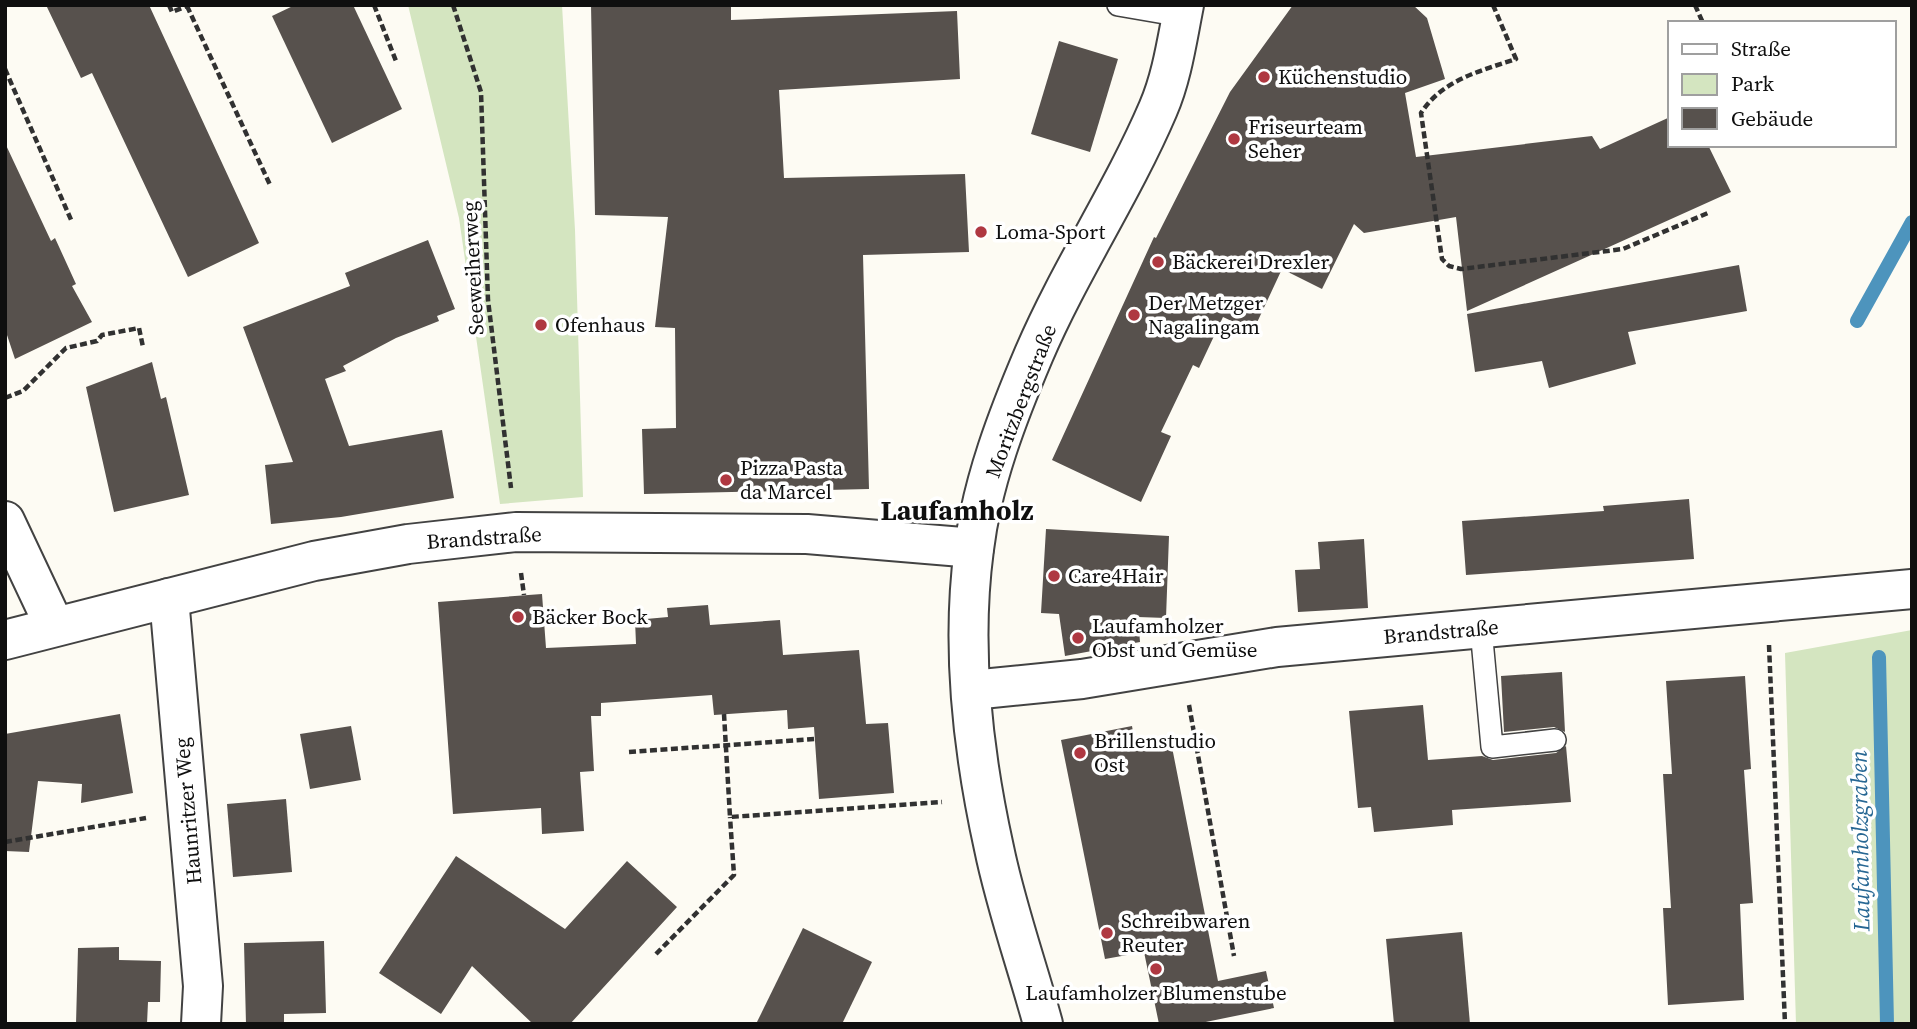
<svg xmlns="http://www.w3.org/2000/svg" width="1917" height="1029" font-family="'Source Serif 4',serif">
	<style>
		.green { fill: #d4e5c0 }
		.lines { fill: none; stroke-linecap: round; stroke-linejoin: round }
		.stream { stroke: #4d94bd; stroke-width: 14 }
		.building { fill: #57514d }
		.lane-casing { stroke: #424242; stroke-width: 24 }
		.street-casing { stroke: #424242; stroke-width: 42 }
		.path { stroke: #313131; stroke-width: 4.5; stroke-dasharray: 7 3.5; stroke-linecap: butt }
		.lane { stroke: #fff; stroke-width: 21 }
		.street { stroke: #fff; stroke-width: 38 }
		.poi-dot { fill: #af3841; stroke: #fff; stroke-width: 2.5 }
		.labels { text-anchor: middle; stroke-width: 7; stroke-linejoin: round; paint-order: stroke }
		.poi-label { font-size: 21px; fill: #0f0f0f; stroke: #fff; text-anchor: start }
		.street-label { font-size: 21px; fill: #0f0f0f; stroke: #fff }
		.water-label { font-size: 23px; font-style: italic; fill: #276793; stroke: #fff }
		.district-label { font-size: 28px; font-weight: bold; fill: #0f0f0f; stroke: #fff }
	</style>
	<rect width="100%" height="100%" fill="#fdfbf3"/>
	<g class="green">
		<polygon points="408,5 562,5 575,230 583,497 500,504 459,218"/>
		<polygon points="1912,630 1912,1024 1796,1024 1785,653"/>
	</g>
	<g class="lines">
		<g class="stream">
			<polyline points="1857,321 1912,222"/>
			<polyline points="1879,657 1887,1024"/>
		</g>
	</g>
	<g class="building">
		<polygon points="46,5 149,5 259,243 188,277 92,73 81,78"/>
		<polygon points="295,5 353,5 402,109 332,143 272,16"/>
		<polygon points="591,5 731,5 731,20 957,11 960,79 779,90 784,178 965,174 969,252 863,255 869,489 644,494 642,429 676,428 675,328 655,327 668,217 595,215"/>
		<polygon points="1293,5 1413,5 1427,18 1445,79 1405,93 1416,157 1592,136 1600,149 1670,117 1670,145 1708,145 1731,192 1467,311 1456,217 1364,233 1354,224 1322,289 1282,269 1253,331 1223,317 1199,368 1193,365 1161,432 1171,436 1141,502 1052,460 1154,237 1156,238 1230,92"/>
		<polygon points="1059,41 1118,59 1090,152 1031,134"/>
		<polygon points="5,143 51,241 55,238 76,284 72,286 92,322 15,359 5,329"/>
		<polygon points="428,240 455,309 437,316 439,321 396,338 343,366 346,371 325,379 349,446 442,430 454,498 341,517 271,524 265,465 293,462 243,327 350,286 345,273"/>
		<polygon points="1739,265 1747,311 1628,332 1636,364 1549,388 1542,361 1475,372 1467,314"/>
		<polygon points="152,362 161,399 166,397 189,495 114,512 86,387"/>
		<polygon points="1689,499 1694,559 1466,575 1462,521 1604,511 1603,506"/>
		<polygon points="1046,529 1169,536 1166,618 1138,617 1140,642 1065,656 1059,614 1041,613"/>
		<polygon points="1364,539 1368,608 1298,612 1295,570 1320,569 1318,542"/>
		<polygon points="542,594 546,648 636,644 635,620 668,617 667,608 708,605 710,625 780,620 783,655 859,650 866,724 888,723 894,793 819,799 814,727 788,729 787,710 714,715 712,695 601,703 601,716 591,716 594,771 580,772 584,831 542,834 541,808 453,814 438,602"/>
		<polygon points="1562,672 1565,732 1554,727 1504,732 1501,676"/>
		<polygon points="1745,676 1751,769 1744,770 1753,903 1740,904 1744,1000 1668,1005 1663,908 1671,908 1663,774 1672,774 1666,681"/>
		<polygon points="1423,705 1428,760 1482,756 1493,760 1556,753 1566,746 1571,802 1452,810 1453,825 1374,832 1371,807 1358,808 1349,711"/>
		<polygon points="120,714 133,793 81,803 82,784 38,781 29,852 5,851 5,734"/>
		<polygon points="351,726 361,780 310,789 300,734"/>
		<polygon points="1132,726 1136,749 1171,742 1218,981 1266,971 1274,1008 1196,1024 1159,1024 1144,952 1105,959 1061,740"/>
		<polygon points="286,799 292,872 233,877 227,804"/>
		<polygon points="456,856 565,929 627,861 677,907 570,1024 533,1024 472,966 441,1014 379,973"/>
		<polygon points="803,928 872,962 842,1024 756,1024"/>
		<polygon points="1462,932 1470,1024 1394,1024 1386,939"/>
		<polygon points="324,941 326,1013 284,1014 284,1024 246,1024 244,943"/>
		<polygon points="119,947 119,960 161,961 160,1002 148,1002 147,1024 76,1024 78,948"/>
	</g>
	<g class="lines">
		<g class="lane-casing">
			<g id="lane">
				<polyline points="1118,5 1182,16"/>
				<polyline points="1481,629 1492,747 1555,740"/>
			</g>
		</g>
		<g class="street-casing">
			<g id="street">
				<polyline points="5,521 54,625"/>
				<polyline points="169,598 203,986 201,1024"/>
				<polyline points="5,640 314,561 408,544 516,532 807,534 974,548"/>
				<polyline points="972,690 1082,679 1277,647 1912,589"/>
				<path d="M1043 1024C1027 965 1006 907 994 848 973 753 961 646 974 549 982 482 1008 415 1034 354 1070 270 1122 193 1158 109 1172 77 1177 40 1184 5"/>
			</g>
		</g>
		<g class="path">
			<polyline points="169,5 172,12 187,6"/>
			<polyline points="374,5 396,61"/>
			<polyline points="453,5 481,92 488,300 511,488"/>
			<path d="M1493 5 1516 59C1480 71 1442 80 1421 113L1442 259 1449 266 1461 269 1623 249 1708 213"/>
			<polyline points="1695,5 1703,23"/>
			<polyline points="187,6 271,187"/>
			<polyline points="5,69 72,222"/>
			<polyline points="5,398 23,391 66,348 97,341 102,335 139,328 143,347"/>
			<polyline points="521,573 524,595"/>
			<polyline points="1769,645 1785,1024"/>
			<polyline points="1189,705 1234,956"/>
			<polyline points="724,714 730,817 942,802"/>
			<polyline points="629,752 815,739"/>
			<polyline points="5,842 146,818"/>
			<polyline points="656,954 734,875 730,817"/>
		</g>
		<use href="#lane" class="lane"/>
		<use href="#street" class="street"/>
	</g>
	<g class="poi-dot">
		<circle cx="1264" cy="77" r="7"/>
		<circle cx="1234" cy="139" r="7"/>
		<circle cx="981" cy="232" r="7"/>
		<circle cx="1158" cy="262" r="7"/>
		<circle cx="1134" cy="315" r="7"/>
		<circle cx="541" cy="325" r="7"/>
		<circle cx="726" cy="480" r="7"/>
		<circle cx="1054" cy="576" r="7"/>
		<circle cx="518" cy="617" r="7"/>
		<circle cx="1078" cy="638" r="7"/>
		<circle cx="1080" cy="753" r="7"/>
		<circle cx="1107" cy="933" r="7"/>
		<circle cx="1156" cy="969" r="7"/>
	</g>
	<g class="labels">
		<g class="poi-label">
			<text x="1278" y="84">Küchenstudio</text>
			<text x="1248" y="134">Friseurteam<tspan x="1248" dy="24">Seher</tspan></text>
			<text x="995" y="239">Loma-Sport</text>
			<text x="1172" y="269">Bäckerei Drexler</text>
			<text x="1148" y="310">Der Metzger<tspan x="1148" dy="24">Nagalingam</tspan></text>
			<text x="555" y="332">Ofenhaus</text>
			<text x="740" y="475">Pizza Pasta<tspan x="740" dy="24">da Marcel</tspan></text>
			<text x="1068" y="583">Care4Hair</text>
			<text x="532" y="624">Bäcker Bock</text>
			<text x="1092" y="633">Laufamholzer<tspan x="1092" dy="24">Obst und Gemüse</tspan></text>
			<text x="1094" y="748">Brillenstudio<tspan x="1094" dy="24">Ost</tspan></text>
			<text x="1121" y="928">Schreibwaren<tspan x="1121" dy="24">Reuter</tspan></text>
			<text x="1156" y="1000" text-anchor="middle">Laufamholzer Blumenstube</text>
		</g>
		<g class="street-label">
			<text transform="translate(473 268) rotate(-93)" y="7">Seeweiherweg</text>
			<text transform="translate(1021 401) rotate(-69)" y="7">Moritzbergstraße</text>
			<text transform="translate(484 538) rotate(-4)" y="7">Brandstraße</text>
			<text transform="translate(1441 632) rotate(-5)" y="7">Brandstraße</text>
			<text transform="translate(188 811) rotate(-95)" y="7">Haunritzer Weg</text>
		</g>
		<g class="water-label">
			<text transform="translate(1860 841) rotate(-91)" y="8">Laufamholzgraben</text>
		</g>
		<g class="district-label">
			<text x="957" y="520">Laufamholz</text>
		</g>
	</g>
	<rect width="1917" height="1029" fill="none" stroke="#0f0f0f" stroke-width="14"/>
	<rect x="1668" y="21" width="228" height="126" fill="#ffffff" stroke="#9f9f9f" stroke-width="2"/>
	<rect x="1682" y="44" width="35" height="10" fill="#ffffff" stroke="#9f9f9f" stroke-width="2"/>
	<text x="1731" y="56" font-size="21" fill="#0f0f0f">Straße</text>
	<rect x="1682" y="74" width="35" height="21" fill="#d4e5c0" stroke="#9f9f9f" stroke-width="2"/>
	<text x="1731" y="91" font-size="21" fill="#0f0f0f">Park</text>
	<rect x="1682" y="108" width="35" height="21" fill="#57514d" stroke="#9f9f9f" stroke-width="2"/>
	<text x="1731" y="126" font-size="21" fill="#0f0f0f">Gebäude</text>
</svg>
